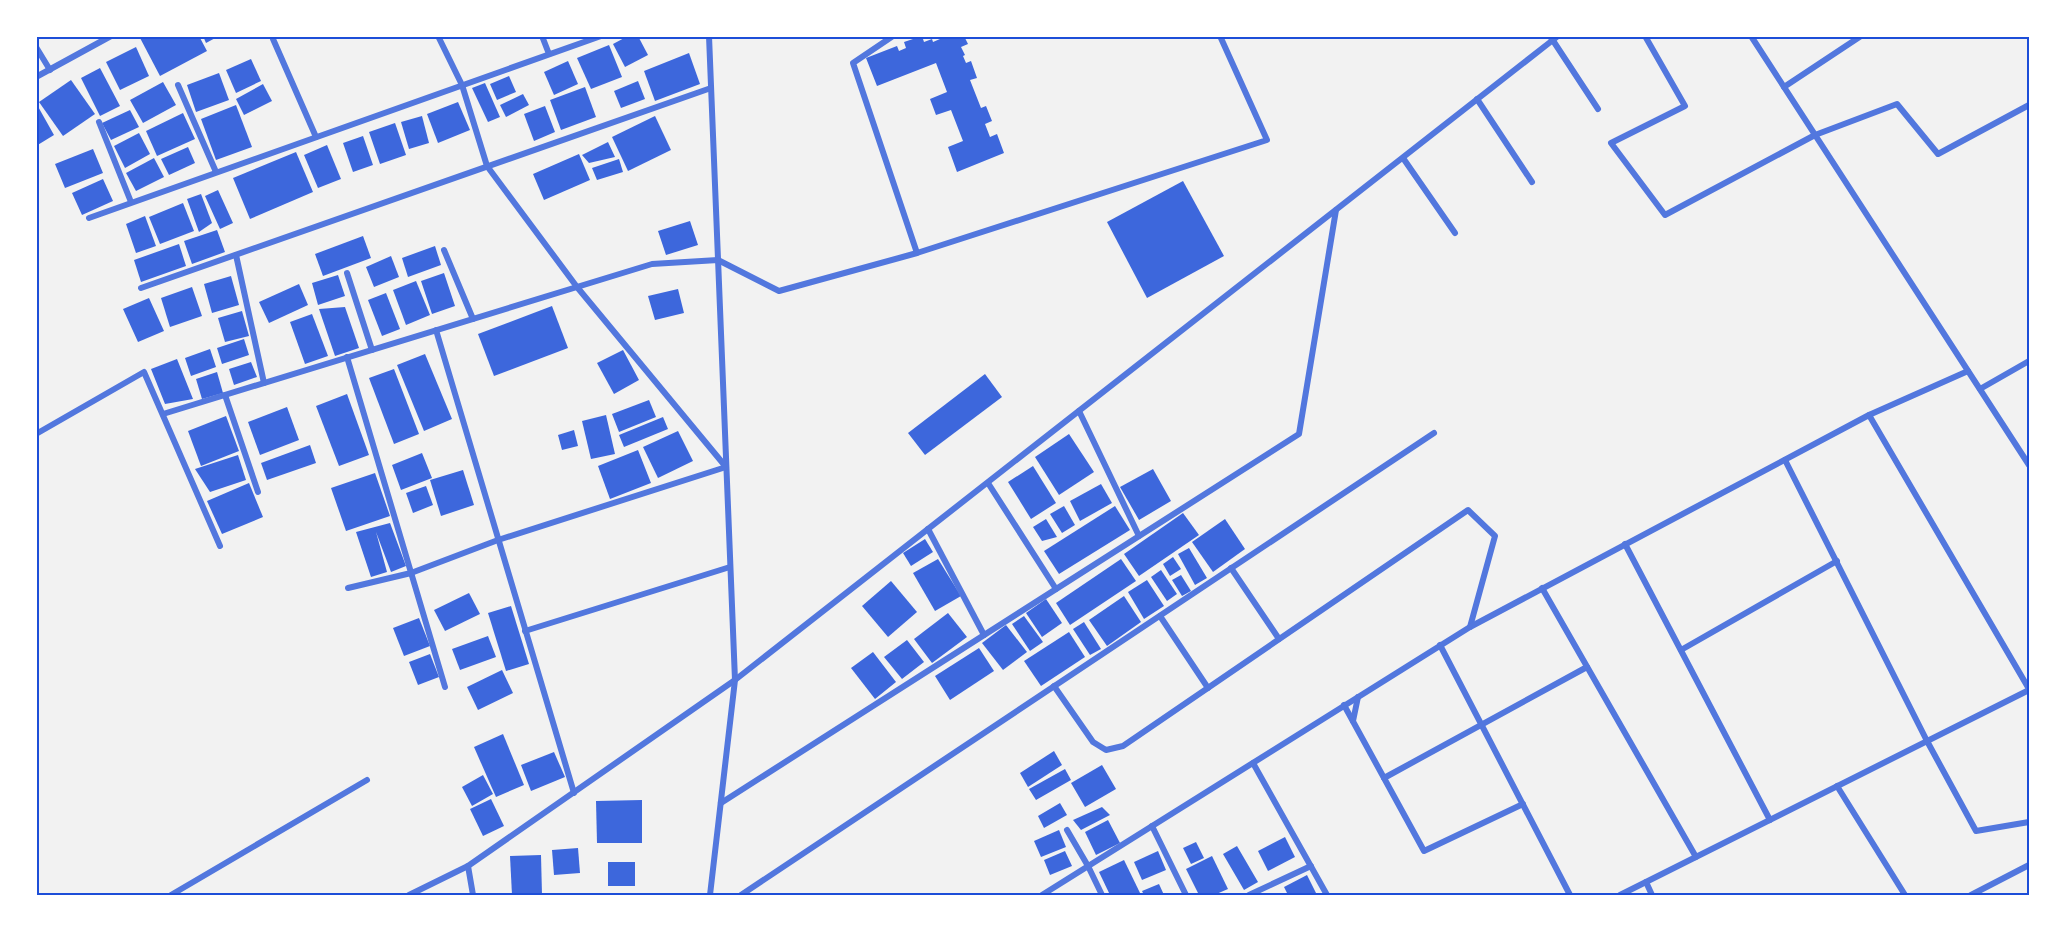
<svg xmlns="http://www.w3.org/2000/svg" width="2065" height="931" font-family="Rubik,sans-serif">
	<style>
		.building { fill: #3d67dc }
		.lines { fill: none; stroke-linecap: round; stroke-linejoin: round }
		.minor { stroke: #5277de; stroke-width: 6 }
		.neatline { fill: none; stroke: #1d4ed8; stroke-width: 2 }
	</style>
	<rect width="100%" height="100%" fill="#f2f2f2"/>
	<g class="building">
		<polygon points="139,36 199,36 207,51 160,76"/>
		<polygon points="203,36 219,36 206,43"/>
		<polygon points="628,36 638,36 648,55 625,67 613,44"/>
		<polygon points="922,36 924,42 932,39 933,42 947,36 964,36 968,44 961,47 965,55 963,56 966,63 971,61 977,78 970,80 981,108 986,106 992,121 985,124 990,137 997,134 1004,153 957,172 948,147 963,141 951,110 936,115 930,99 947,92 936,63 877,86 866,58 897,46 899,51 906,48 904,42"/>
		<polygon points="609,45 622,77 591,89 577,58"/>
		<polygon points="136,47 149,76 120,90 106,62"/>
		<polygon points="689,53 700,84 655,101 644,71"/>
		<polygon points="251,59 261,81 236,93 226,70"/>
		<polygon points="568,61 578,84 554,95 544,72"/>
		<polygon points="100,68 120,106 100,116 81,78"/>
		<polygon points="219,73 229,100 196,112 187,85"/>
		<polygon points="509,76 516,92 497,100 490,84"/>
		<polygon points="71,80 95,114 63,136 39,102"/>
		<polygon points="638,81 645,99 621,108 614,91"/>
		<polygon points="163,82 176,105 143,123 130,100"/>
		<polygon points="485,83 500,117 488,122 472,88"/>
		<polygon points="263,84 272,101 244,115 236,99"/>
		<polygon points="585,87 596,117 561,130 550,100"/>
		<polygon points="523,94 529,105 506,117 500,105"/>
		<polygon points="458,102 470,130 438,143 427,114"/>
		<polygon points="36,103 54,135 36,146"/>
		<polygon points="236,105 252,147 216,160 201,119"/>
		<polygon points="545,106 555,132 534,141 524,114"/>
		<polygon points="130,110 139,127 111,140 102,123"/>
		<polygon points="183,113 195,139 157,156 146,131"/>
		<polygon points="422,116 429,143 409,149 401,122"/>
		<polygon points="655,116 671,150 628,171 612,137"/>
		<polygon points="395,123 406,155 380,164 369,132"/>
		<polygon points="139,133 150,154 125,168 114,146"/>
		<polygon points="363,136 373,165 353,172 343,143"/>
		<polygon points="608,142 615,157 589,163 582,155"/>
		<polygon points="327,145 341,179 318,188 304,155"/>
		<polygon points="188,147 195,163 169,175 161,159"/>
		<polygon points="93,149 103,173 65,188 55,164"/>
		<polygon points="296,152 313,192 250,219 233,178"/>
		<polygon points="579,154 590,180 544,200 533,174"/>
		<polygon points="154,158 164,177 136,191 126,173"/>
		<polygon points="619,159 623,172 597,180 592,168"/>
		<polygon points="103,179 113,201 82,215 72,193"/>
		<polygon points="1183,181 1224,256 1147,298 1107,222"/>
		<polygon points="218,190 233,223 220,229 205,196"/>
		<polygon points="201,194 212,223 199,232 187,199"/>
		<polygon points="183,203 194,231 160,244 149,217"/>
		<polygon points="145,216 156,246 136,253 126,224"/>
		<polygon points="690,221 698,245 666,255 658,231"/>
		<polygon points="217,230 225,252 192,264 184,241"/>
		<polygon points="363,236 371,258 323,276 315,254"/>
		<polygon points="179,244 186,266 141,282 134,260"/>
		<polygon points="435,246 441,265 408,277 402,258"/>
		<polygon points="391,256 399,277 374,287 366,267"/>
		<polygon points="444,273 455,306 432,314 421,281"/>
		<polygon points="338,275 345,296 318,305 312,283"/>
		<polygon points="231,276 239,305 212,313 204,284"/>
		<polygon points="416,281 430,315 406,325 393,290"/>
		<polygon points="299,284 308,305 269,323 259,302"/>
		<polygon points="192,287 202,316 170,327 161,298"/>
		<polygon points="678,289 684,313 655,320 648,296"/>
		<polygon points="386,293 400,329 382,336 368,300"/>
		<polygon points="149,298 164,331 138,342 123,309"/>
		<polygon points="552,306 568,348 494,376 478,334"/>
		<polygon points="345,307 359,348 335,356 319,309"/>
		<polygon points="242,311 249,336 225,342 218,318"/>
		<polygon points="312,314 328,356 305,364 290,322"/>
		<polygon points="244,339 249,355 222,364 217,348"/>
		<polygon points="210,349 216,367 191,376 185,358"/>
		<polygon points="623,350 639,380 614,394 597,363"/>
		<polygon points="425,354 452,419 424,431 397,365"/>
		<polygon points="177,359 193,399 165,404 151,369"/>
		<polygon points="251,362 257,377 234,385 229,369"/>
		<polygon points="394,369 419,434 394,444 369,378"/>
		<polygon points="217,372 223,393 202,399 196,379"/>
		<polygon points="985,374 1002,397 925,455 908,433"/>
		<polygon points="347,394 369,455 339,466 316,406"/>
		<polygon points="649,400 656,417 619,432 612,414"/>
		<polygon points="287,407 299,440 260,455 248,422"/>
		<polygon points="606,415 615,454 591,459 582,421"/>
		<polygon points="226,416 239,451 201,466 188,431"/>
		<polygon points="663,417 668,429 624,447 619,435"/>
		<polygon points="574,430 578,446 562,450 558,435"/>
		<polygon points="678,431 693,461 658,478 643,447"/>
		<polygon points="1069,434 1094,472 1059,495 1035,457"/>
		<polygon points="310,445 316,463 267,480 261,463"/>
		<polygon points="638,450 651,483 610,499 598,466"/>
		<polygon points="422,453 432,478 401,490 392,465"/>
		<polygon points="238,455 246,480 210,492 195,469"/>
		<polygon points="1033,466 1056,503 1031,519 1008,482"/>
		<polygon points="1153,469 1171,501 1139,520 1120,487"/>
		<polygon points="463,470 474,505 441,516 430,480"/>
		<polygon points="375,473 390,516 346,531 331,488"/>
		<polygon points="249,483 263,517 222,534 207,501"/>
		<polygon points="1101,484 1112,503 1080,521 1070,501"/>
		<polygon points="426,486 433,505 413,513 406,493"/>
		<polygon points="1064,506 1075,525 1062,533 1050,514"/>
		<polygon points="1115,506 1130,530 1059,574 1044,551"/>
		<polygon points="1183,513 1199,535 1139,576 1124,554"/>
		<polygon points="1046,519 1057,537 1042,541 1033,527"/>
		<polygon points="1225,519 1245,549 1213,572 1192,542"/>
		<polygon points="390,523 406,566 391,572 376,532 387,572 371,577 356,532"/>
		<polygon points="925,539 933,552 911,566 903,553"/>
		<polygon points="1189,548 1207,578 1195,585 1178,554"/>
		<polygon points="1173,557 1181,569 1170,576 1163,564"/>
		<polygon points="938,559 961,596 935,611 913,573"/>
		<polygon points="1121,559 1136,581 1070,625 1056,603"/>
		<polygon points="1161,570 1177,594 1167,601 1151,577"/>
		<polygon points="1181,575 1191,591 1182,596 1172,580"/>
		<polygon points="1147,580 1164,606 1144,619 1128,592"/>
		<polygon points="891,581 917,612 888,637 862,606"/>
		<polygon points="469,593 480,614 445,631 434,610"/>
		<polygon points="1124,596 1141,622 1107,646 1089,620"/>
		<polygon points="1046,599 1062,623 1042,637 1026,613"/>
		<polygon points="511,606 529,664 506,671 488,613"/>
		<polygon points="948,613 967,637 932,663 914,639"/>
		<polygon points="1024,616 1043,642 1030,651 1012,624"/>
		<polygon points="419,618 430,646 404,656 393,628"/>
		<polygon points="1084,622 1101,649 1090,655 1073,629"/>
		<polygon points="1006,625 1027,652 1003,670 982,643"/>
		<polygon points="1069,632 1085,657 1041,686 1024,661"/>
		<polygon points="488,636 496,657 460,670 452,649"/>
		<polygon points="907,640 924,662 902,679 884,657"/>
		<polygon points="979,648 994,671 950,700 935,676"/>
		<polygon points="873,652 896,682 875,699 851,668"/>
		<polygon points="430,654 439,677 418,685 409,662"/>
		<polygon points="502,670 513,693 478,710 467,687"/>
		<polygon points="503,734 524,785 496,797 474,747"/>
		<polygon points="1054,751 1062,765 1028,787 1020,773"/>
		<polygon points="554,752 565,777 531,791 521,765"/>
		<polygon points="1102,765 1116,789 1085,807 1071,783"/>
		<polygon points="1065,769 1071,780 1036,800 1029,789"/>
		<polygon points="483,775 493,794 472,806 462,787"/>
		<polygon points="491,799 504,826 483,836 470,809"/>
		<polygon points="642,800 642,843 597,843 596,801"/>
		<polygon points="1060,803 1067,815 1044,828 1038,816"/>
		<polygon points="1102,807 1110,815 1081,830 1073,820"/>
		<polygon points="1108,820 1120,843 1096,855 1085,832"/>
		<polygon points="1059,830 1066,847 1041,857 1034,841"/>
		<polygon points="1285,837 1295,857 1268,871 1258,851"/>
		<polygon points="1196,842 1204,858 1191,864 1183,848"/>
		<polygon points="1237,846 1258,882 1244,890 1223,854"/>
		<polygon points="578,848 580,873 554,875 552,850"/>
		<polygon points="1065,851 1072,866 1050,875 1044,860"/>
		<polygon points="1158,851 1166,870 1142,880 1134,862"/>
		<polygon points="541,855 542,895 512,895 510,856"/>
		<polygon points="1212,856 1228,889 1214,895 1199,895 1186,869"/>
		<polygon points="1124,860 1141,895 1110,895 1099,872"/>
		<rect x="608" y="862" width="27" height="24"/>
		<polygon points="1307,875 1317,895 1288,895 1284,887"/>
		<polygon points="1159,884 1164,895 1144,895 1142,891"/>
	</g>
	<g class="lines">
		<g class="minor">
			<polyline points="542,36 549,54"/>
			<polyline points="709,36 735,680 710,895"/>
			<polyline points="893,36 853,63 917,253"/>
			<polyline points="1550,36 1598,109"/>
			<polyline points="1645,36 1685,106 1611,143 1665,215 1815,135 1897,104 1938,154 2029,105"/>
			<polyline points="1751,36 2029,465"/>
			<polyline points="273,39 316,137"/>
			<polyline points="36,47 50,70"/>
			<polyline points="36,77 111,36"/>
			<polyline points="178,85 216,172"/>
			<polyline points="1784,87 1861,36"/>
			<polyline points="1477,99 1532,182"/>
			<polyline points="99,122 131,202"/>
			<polyline points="1403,158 1455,233"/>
			<polyline points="89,218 601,36"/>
			<polyline points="444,250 473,319"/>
			<polyline points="236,255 264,383"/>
			<polyline points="347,273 372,350"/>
			<polyline points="141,288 711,88"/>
			<polyline points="436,330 574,793"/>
			<polyline points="347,357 445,687"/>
			<polyline points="1980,389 2029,361"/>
			<polyline points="225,395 258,492"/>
			<polyline points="1079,411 1139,536"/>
			<polyline points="163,414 652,264 718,260 779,291 917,253 1267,140 1220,36"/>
			<polyline points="1869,415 2029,689"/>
			<polyline points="36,434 144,372 220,546"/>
			<polyline points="1785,460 1927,741 1976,831 2029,822"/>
			<polyline points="988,483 1056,589"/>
			<polyline points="928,529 984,635"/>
			<polyline points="1625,544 1770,820"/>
			<polyline points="1231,568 1279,639"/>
			<polyline points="348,588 411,573 498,540 726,467 577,287 487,166 462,85 438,36"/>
			<polyline points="1542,588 1696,857"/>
			<polyline points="1160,616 1208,688"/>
			<polyline points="525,631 730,567"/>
			<polyline points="1440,645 1570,895"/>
			<polyline points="1681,650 1837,561"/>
			<polyline points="1054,686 1093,742 1106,750 1123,746 1468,510 1495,536 1470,627"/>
			<polyline points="1344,705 1424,851 1523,804"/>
			<polyline points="1353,721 1358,697"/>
			<polyline points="1253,763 1327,895"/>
			<polyline points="1384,778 1587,667"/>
			<polyline points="1837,786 1905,895"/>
			<polyline points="721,803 1299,434 1336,210"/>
			<polyline points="1152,826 1186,895"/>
			<polyline points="1067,830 1088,866 1102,895"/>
			<polyline points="468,866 473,895"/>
			<polyline points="1646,882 1652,895"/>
			<polyline points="171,895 367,780"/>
			<polyline points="409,895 468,866 735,680 1558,36"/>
			<polyline points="741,895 1434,433"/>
			<polyline points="1042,895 1470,627 1869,415 1968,371"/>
			<polyline points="1249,895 1311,866"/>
			<polyline points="1620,895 2029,690"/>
			<polyline points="1971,895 2029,865"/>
		</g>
	</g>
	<rect width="2065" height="931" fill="none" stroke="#ffffff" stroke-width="75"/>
	<rect x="38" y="38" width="1990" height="856" class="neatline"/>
</svg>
